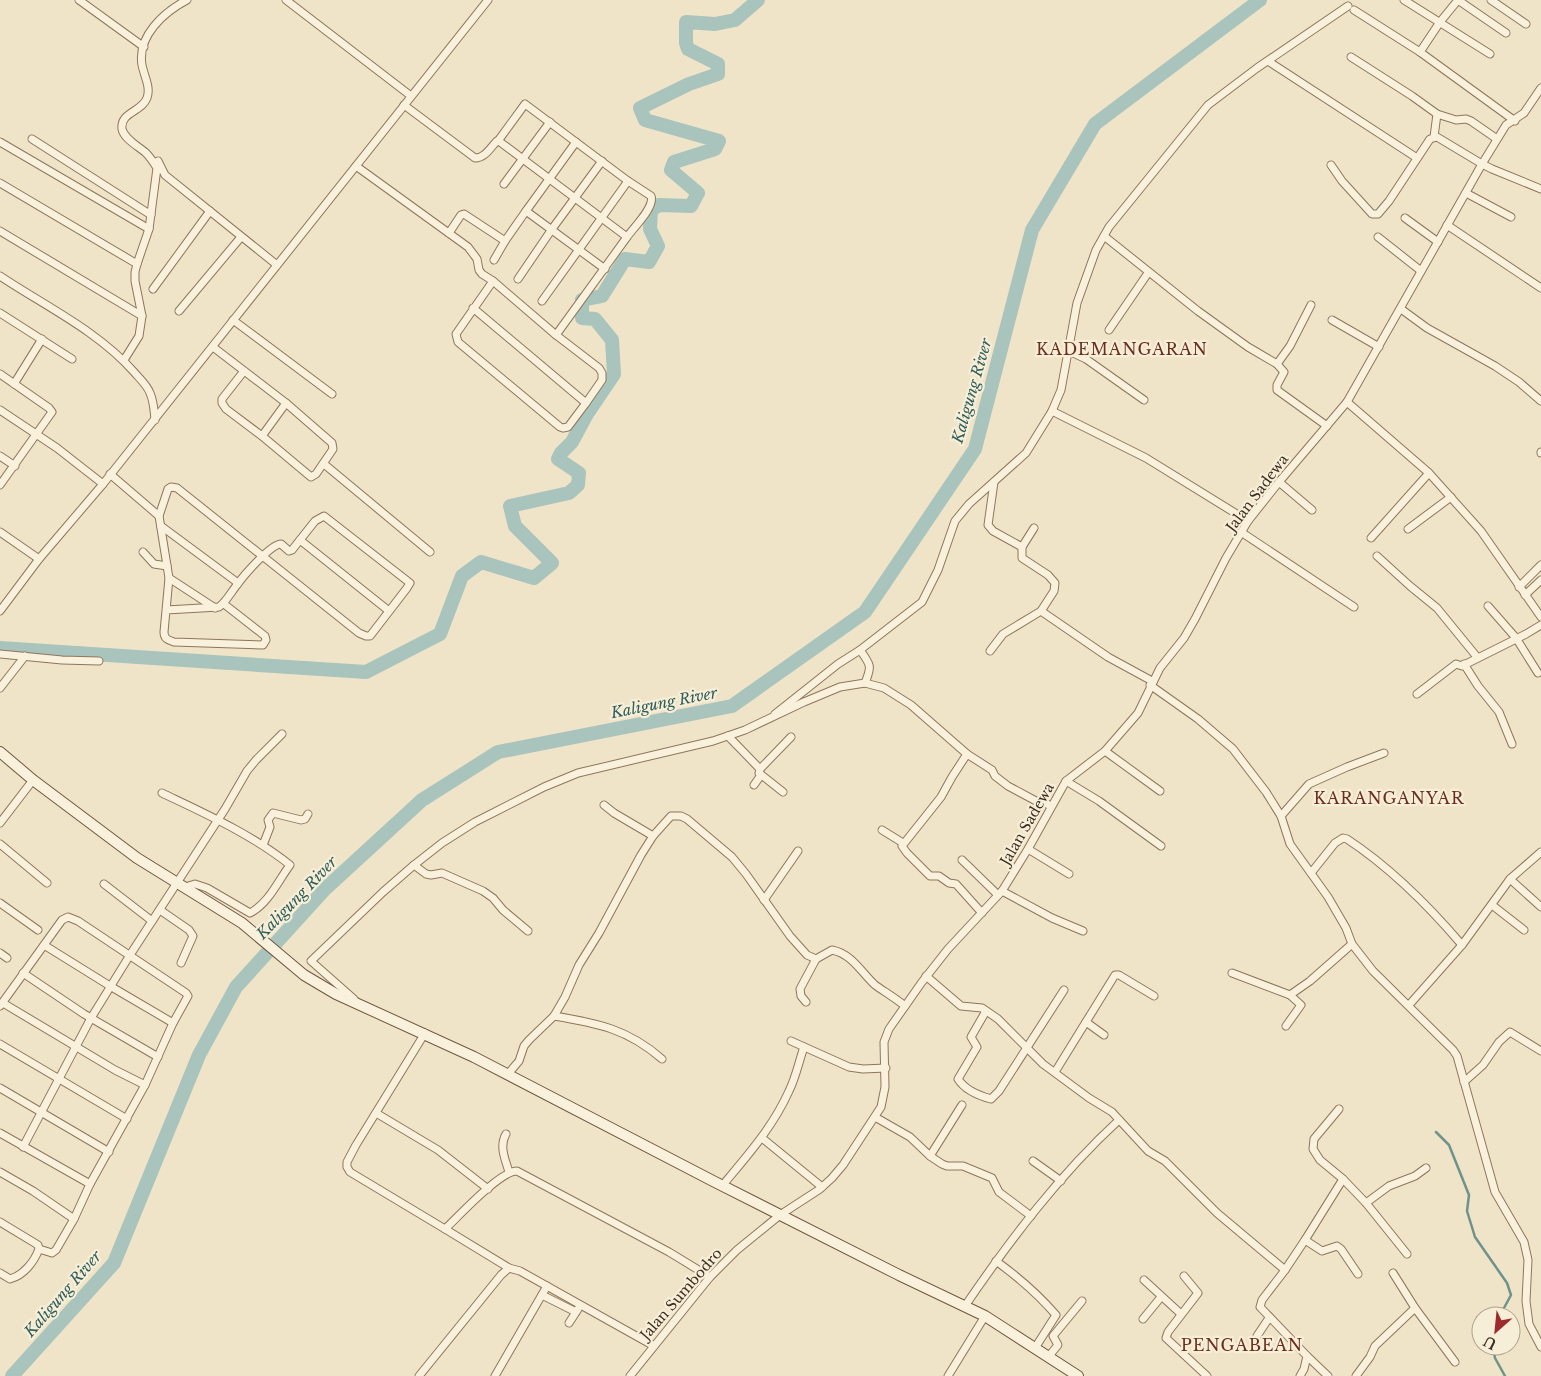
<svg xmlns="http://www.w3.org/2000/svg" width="1541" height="1376" font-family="'Libre Baskerville',serif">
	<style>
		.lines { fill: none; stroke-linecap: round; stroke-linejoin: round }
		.stream { stroke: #6f938a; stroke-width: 2.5 }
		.river { stroke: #a9c4bc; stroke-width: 14 }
		.street-casing { stroke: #8d765c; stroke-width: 9 }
		.secondary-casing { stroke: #6f573f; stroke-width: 12 }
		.street { stroke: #faf1dc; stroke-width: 7 }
		.secondary { stroke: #faf1dc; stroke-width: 10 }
		.labels { text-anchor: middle; stroke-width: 4.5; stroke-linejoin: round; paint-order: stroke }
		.street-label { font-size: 14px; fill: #3d2e20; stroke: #f7eed8 }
		.water-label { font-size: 15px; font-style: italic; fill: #2f5d5a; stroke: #f7eed8 }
		.quarter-label { font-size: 16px; letter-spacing: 1px; fill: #6b2e1e; stroke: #f7eed8 }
	</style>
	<rect width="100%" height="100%" fill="#f0e4c8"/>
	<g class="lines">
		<g class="stream">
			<polyline points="1436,1132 1449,1145 1469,1195 1467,1211 1475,1237 1507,1283 1511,1295 1504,1308 1497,1316"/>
			<polyline points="1493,1346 1495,1358 1505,1376"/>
		</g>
		<g class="river">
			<polyline points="0,648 366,672 440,634 462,576 481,562 534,578 552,563 515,526 510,506 569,493 578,485 579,473 558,459 561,453 572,442 587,414 614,374 612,340 595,319 582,318 582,300 602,296 625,259 649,262 658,246 650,229 651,210 659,205 691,206 698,193 671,170 674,162 715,149 719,141 645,120 640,108 689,84 718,74 718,64 688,49 686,43 686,22 715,24 735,20 758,0"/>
			<polyline points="12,1376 114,1263 199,1055 236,987 325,889 422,800 498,752 732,706 865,612 975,449 1032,230 1095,124 1260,0"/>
		</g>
		<g class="street-casing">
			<g id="street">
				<polyline points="79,0 144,47"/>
				<polyline points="286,0 411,96"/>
				<polyline points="1404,0 1490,54"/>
				<polyline points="1491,0 1526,24"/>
				<polyline points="1354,10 1420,52 1515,121"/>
				<polyline points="1420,52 1440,22 1458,0 1506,33"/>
				<polyline points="1351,57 1412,96 1437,114 1434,137"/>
				<polyline points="1268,61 1417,158"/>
				<path d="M404 105 475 158C485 158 490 148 497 141L500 142 627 237 556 335"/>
				<polyline points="1437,114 1456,120 1466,119 1471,121 1497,139"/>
				<polyline points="32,139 151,215"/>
				<path d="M498 141 525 104 628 181 651 196C655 207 634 227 627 237"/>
				<polyline points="0,142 149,229"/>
				<polyline points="576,142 526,211 605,269"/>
				<polyline points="158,161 165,175 277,265"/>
				<polyline points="1331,165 1342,181 1372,214 1378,214 1389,201 1430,139 1437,137 1482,164 1506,125 1524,113 1541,88"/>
				<polyline points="356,166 468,247 477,259 479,270 482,274 493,281 556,335 599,368 602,373 602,380 586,403"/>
				<polyline points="0,183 137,264"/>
				<polyline points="504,184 550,122"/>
				<polyline points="1466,193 1511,217"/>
				<polyline points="1405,218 1438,242"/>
				<polyline points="1447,225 1541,288"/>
				<path d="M0 231 142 316 135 281V272L137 264 149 229 157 168C154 163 150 157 146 153 138 146 124 139 122 129 120 112 142 112 147 98 151 87 144 76 142 65 137 36 164 12 187 0"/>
				<polyline points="449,233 461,215 464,214 505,241 526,211"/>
				<polyline points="1104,236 1198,311 1248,347 1277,364 1284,372 1277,385 1277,390 1327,426"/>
				<polyline points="1378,237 1421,271"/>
				<polyline points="494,260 505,241"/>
				<path d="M0 276C45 306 98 331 134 372 140 379 147 385 150 393 154 402 154 410 155 420"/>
				<polyline points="518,279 552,229 602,161"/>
				<polyline points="153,289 210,211"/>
				<polyline points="542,301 628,181"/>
				<polyline points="473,308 586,403 568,427 563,428 560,427 458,342 456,334 493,281"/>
				<polyline points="1401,309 1427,328 1495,366 1519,382 1541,401"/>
				<polyline points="179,311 241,237"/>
				<polyline points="0,313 72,359"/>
				<polyline points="233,320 332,394"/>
				<polyline points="1332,320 1379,347"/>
				<polyline points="1109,330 1148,273"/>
				<polyline points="213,347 286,403 332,443 333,449 316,474 311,477 262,436"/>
				<polyline points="1069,351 1086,359 1144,400"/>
				<polyline points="124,360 139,336 142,316"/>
				<polyline points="1277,364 1290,346 1311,305"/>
				<polyline points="244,371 222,399 222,403 226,409 262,436 286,403"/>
				<polyline points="0,374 49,408 52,412 0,485"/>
				<polyline points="14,384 42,339"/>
				<polyline points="1347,402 1429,473 1481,531 1541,617"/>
				<polyline points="0,410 57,448 103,484"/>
				<polyline points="1052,411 1146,458 1248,521"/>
				<polyline points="1541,453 1541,452"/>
				<polyline points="0,456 15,466"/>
				<polyline points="324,464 430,552"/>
				<polyline points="110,474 159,516"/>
				<polyline points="994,482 988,525 993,531 1022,547"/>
				<polyline points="1279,482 1312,510"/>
				<polyline points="161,526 238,583"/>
				<polyline points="1034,528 1022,547 1022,558 1048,575 1055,583 1054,591 1041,611"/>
				<polyline points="1408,529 1451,497"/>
				<polyline points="0,532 39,559"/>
				<polyline points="1241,532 1354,607"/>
				<polyline points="1371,538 1429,473"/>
				<polyline points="300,540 389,611"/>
				<polyline points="143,552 154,564 167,566"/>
				<polyline points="1377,556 1410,586 1437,608 1477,657"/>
				<polyline points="169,578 215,608"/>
				<polyline points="1519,587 1541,565"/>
				<polyline points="1525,595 1541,580"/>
				<polyline points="1488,606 1516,638 1538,673"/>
				<path d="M166 610 219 607C227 601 231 592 237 585 243 576 271 544 281 544L289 551 292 550 315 521 324 516 410 583 407 588 370 636H366L359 633 177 488 171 487 168 489 159 516 169 578 164 632C164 639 168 640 174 642L263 645 266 640 265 636 224 604"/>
				<polyline points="0,611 39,559 103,484 488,0"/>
				<polyline points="990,651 1003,634 1041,611 1108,657 1152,681"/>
				<polyline points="0,654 62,660 99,661"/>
				<polyline points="1464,664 1478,686 1499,712 1512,744"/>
				<path d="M865 683C872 666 871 665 860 650L922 602 938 570 955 521 969 504 1026 453 1052 411 1061 390 1077 303 1096 250 1109 227 1208 105 1257 68 1348 6"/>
				<polyline points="1150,685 1198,719 1233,749 1266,792 1281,816 1290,844 1328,897 1346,928 1352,944 1373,971 1453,1050 1457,1056 1495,1192 1524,1242 1528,1260 1526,1301 1529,1324 1541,1347"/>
				<polyline points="0,688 25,656"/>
				<polyline points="1417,694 1456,664 1462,666 1526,634 1541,625"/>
				<polyline points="775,714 838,664 860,650"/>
				<polyline points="728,736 760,769 791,737"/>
				<polyline points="1105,751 1160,791"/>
				<polyline points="967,754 952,777 941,797 902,846 907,853 930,876 939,876 949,883 956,884 982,913"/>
				<polyline points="760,769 759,773 783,792"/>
				<polyline points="1066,781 1099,801 1161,846"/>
				<polyline points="754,785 761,775"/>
				<path d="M162 793C206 814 251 834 290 865 278 881 269 903 250 913L207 888 195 884 185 887"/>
				<polyline points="604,805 614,813 653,836"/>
				<polyline points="1281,816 1309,784 1347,767 1384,753"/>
				<polyline points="0,823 33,780"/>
				<polyline points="882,830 903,843"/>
				<polyline points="0,844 47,883"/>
				<polyline points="263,845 270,827 268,820 273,813 301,820 305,819 308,814"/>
				<polyline points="1028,849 1069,874"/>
				<polyline points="962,860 998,895"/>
				<polyline points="414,865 426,874 431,875 442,873 483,891 493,898 503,910 528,931"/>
				<path d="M1311 873 1335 843 1343 838 1347 839C1391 868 1428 905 1462 945"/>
				<polyline points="1510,879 1541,907"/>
				<polyline points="104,884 152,921"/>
				<polyline points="1002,891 1052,918 1083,931"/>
				<polyline points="764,900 798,851"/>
				<polyline points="0,903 38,930"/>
				<polyline points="1492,905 1524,930"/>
				<polyline points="160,910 189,930 193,936 181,963"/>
				<polyline points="44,945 110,986 173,1023"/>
				<polyline points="0,953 7,958"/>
				<polyline points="23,973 84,1014 158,1057"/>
				<polyline points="1232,973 1290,995"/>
				<polyline points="926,976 961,1006 982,1008 998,1019 1043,1064 1089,1098 1112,1112 1148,1151 1165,1161 1217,1213 1285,1270"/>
				<polyline points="354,999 311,961 383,892 414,865 442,843 475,822 544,787 578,773 713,741 745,730 804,702 840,687 865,683 884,688 911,705 967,754 992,770 995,776 1008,786 1036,801 1041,801 1051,806"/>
				<polyline points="806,1002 801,996 800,989 816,959"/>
				<polyline points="1409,1005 1462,945 1510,879 1541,852"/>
				<polyline points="0,1006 62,920 68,917 78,921 186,993 188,996 173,1023 145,1085 115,1070 3,1003"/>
				<path d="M986 1011 971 1037 977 1047 958 1079C965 1090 980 1096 991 1099L999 1091 1064 990"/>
				<path d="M554 1016C597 1023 628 1029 662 1059"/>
				<polyline points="1086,1022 1104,1035"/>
				<polyline points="1286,1026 1301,1005 1290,995 1310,981 1352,944"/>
				<polyline points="425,1033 356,1145 347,1162 347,1167 350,1172 445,1229"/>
				<polyline points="791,1041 849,1067 863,1069 886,1068"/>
				<polyline points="0,1044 127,1119"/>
				<polyline points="1055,1072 1115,975 1119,975 1154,996"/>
				<path d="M508 1074 519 1061 524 1046 529 1040 554 1016 565 997 579 965 599 933 641 855 653 836 671 816H681L687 819 732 857 746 874 790 936 807 955 816 959 832 950C852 954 861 972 875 985 885 992 895 998 905 1006"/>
				<polyline points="1464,1082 1483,1065 1499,1042 1510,1032 1541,1051"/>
				<polyline points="0,1088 109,1152"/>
				<polyline points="1339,1109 1314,1139 1313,1149 1320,1160 1343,1179 1366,1203 1407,1254"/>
				<polyline points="376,1113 438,1150 488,1189"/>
				<polyline points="875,1117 910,1137 930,1156 942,1164 947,1166 963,1166 992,1178 999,1192 1031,1216"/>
				<polyline points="0,1133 90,1184"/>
				<path d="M506 1134C499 1146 505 1159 509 1172"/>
				<polyline points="762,1138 822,1187"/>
				<polyline points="23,1147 91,1018 130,955 225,809 247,771 256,760 282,734"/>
				<polyline points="930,1156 962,1105"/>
				<polyline points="1033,1161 1061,1181"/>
				<polyline points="0,1172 33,1191 74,1219 90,1184 145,1085"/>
				<path d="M722 1186C747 1156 773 1127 789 1091 796 1077 799 1061 804 1047"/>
				<polyline points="1366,1203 1389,1186 1415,1176 1426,1168"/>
				<path d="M0 1222 38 1245 39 1249C34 1262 24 1275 10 1279L0 1273"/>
				<polyline points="1305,1240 1343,1179"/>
				<polyline points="39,1249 52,1253 56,1250 74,1219"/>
				<path d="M996 1261C1018 1277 1038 1294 1056 1315L1035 1348"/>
				<path d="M509 1268 445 1229C459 1216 500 1171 517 1171L669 1252 710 1277"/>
				<polyline points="1393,1273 1415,1308"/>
				<polyline points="1184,1276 1198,1293 1168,1332 1166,1338 1207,1376"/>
				<polyline points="1144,1280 1181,1314"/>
				<polyline points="542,1295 576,1312"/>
				<path d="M965 1306C1010 1240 1060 1174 1119 1120"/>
				<polyline points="1143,1319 1161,1297"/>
				<polyline points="569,1323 578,1309"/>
				<polyline points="1257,1336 1269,1318"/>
				<polyline points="1049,1356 1058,1345 1053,1336 1082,1301"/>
				<polyline points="1307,1356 1328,1376"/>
				<polyline points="419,1376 501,1275 509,1268 520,1271 654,1346"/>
				<polyline points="495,1376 547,1286"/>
				<polyline points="630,1376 710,1277 737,1250 780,1215 820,1189 832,1178 843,1165 881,1107 885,1087 884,1042 889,1029 922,982 948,949 1002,891 1028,849 1066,781 1105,751 1138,713 1160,668 1184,638 1195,619 1226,558 1248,521 1279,482 1347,402 1482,164 1492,169 1541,189"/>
				<polyline points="948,1376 985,1316"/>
				<polyline points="1300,1376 1304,1369 1307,1356 1262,1309 1260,1307 1262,1300 1285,1270 1305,1240 1322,1251 1337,1246 1341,1249 1358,1274"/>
				<polyline points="1356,1376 1370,1357 1375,1346 1415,1308 1455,1362"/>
			</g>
		</g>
		<g class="secondary-casing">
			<polyline id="secondary" points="0,752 33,780 137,858 242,923 304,975 336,994 474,1057 715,1182 899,1275 985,1316 1078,1376"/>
		</g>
		<use href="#street" class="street"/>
		<use href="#secondary" class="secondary"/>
	</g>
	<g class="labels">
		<g class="street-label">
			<text transform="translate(1257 493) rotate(-53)" y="5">Jalan Sadewa</text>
			<text transform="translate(1027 824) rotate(-60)" y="5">Jalan Sadewa</text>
			<text transform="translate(681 1294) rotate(-49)" y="5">Jalan Sumbodro</text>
		</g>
		<g class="water-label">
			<text transform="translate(972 391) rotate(-74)" y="5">Kaligung River</text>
			<text transform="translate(664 703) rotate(-11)" y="5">Kaligung River</text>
			<text transform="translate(297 898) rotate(-46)" y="5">Kaligung River</text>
			<text transform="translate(63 1294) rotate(-49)" y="5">Kaligung River</text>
		</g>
		<g class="quarter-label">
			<text x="1122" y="355">KADEMANGARAN</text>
			<text x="1389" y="804">KARANGANYAR</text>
			<text x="1242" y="1351">PENGABEAN</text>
		</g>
	</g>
	<g transform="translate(1496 1331) rotate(207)"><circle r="24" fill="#f7eed8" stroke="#ada18e"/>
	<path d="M0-4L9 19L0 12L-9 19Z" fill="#9e2a2b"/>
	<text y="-8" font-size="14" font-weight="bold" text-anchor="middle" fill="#3d2e20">U</text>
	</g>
</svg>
